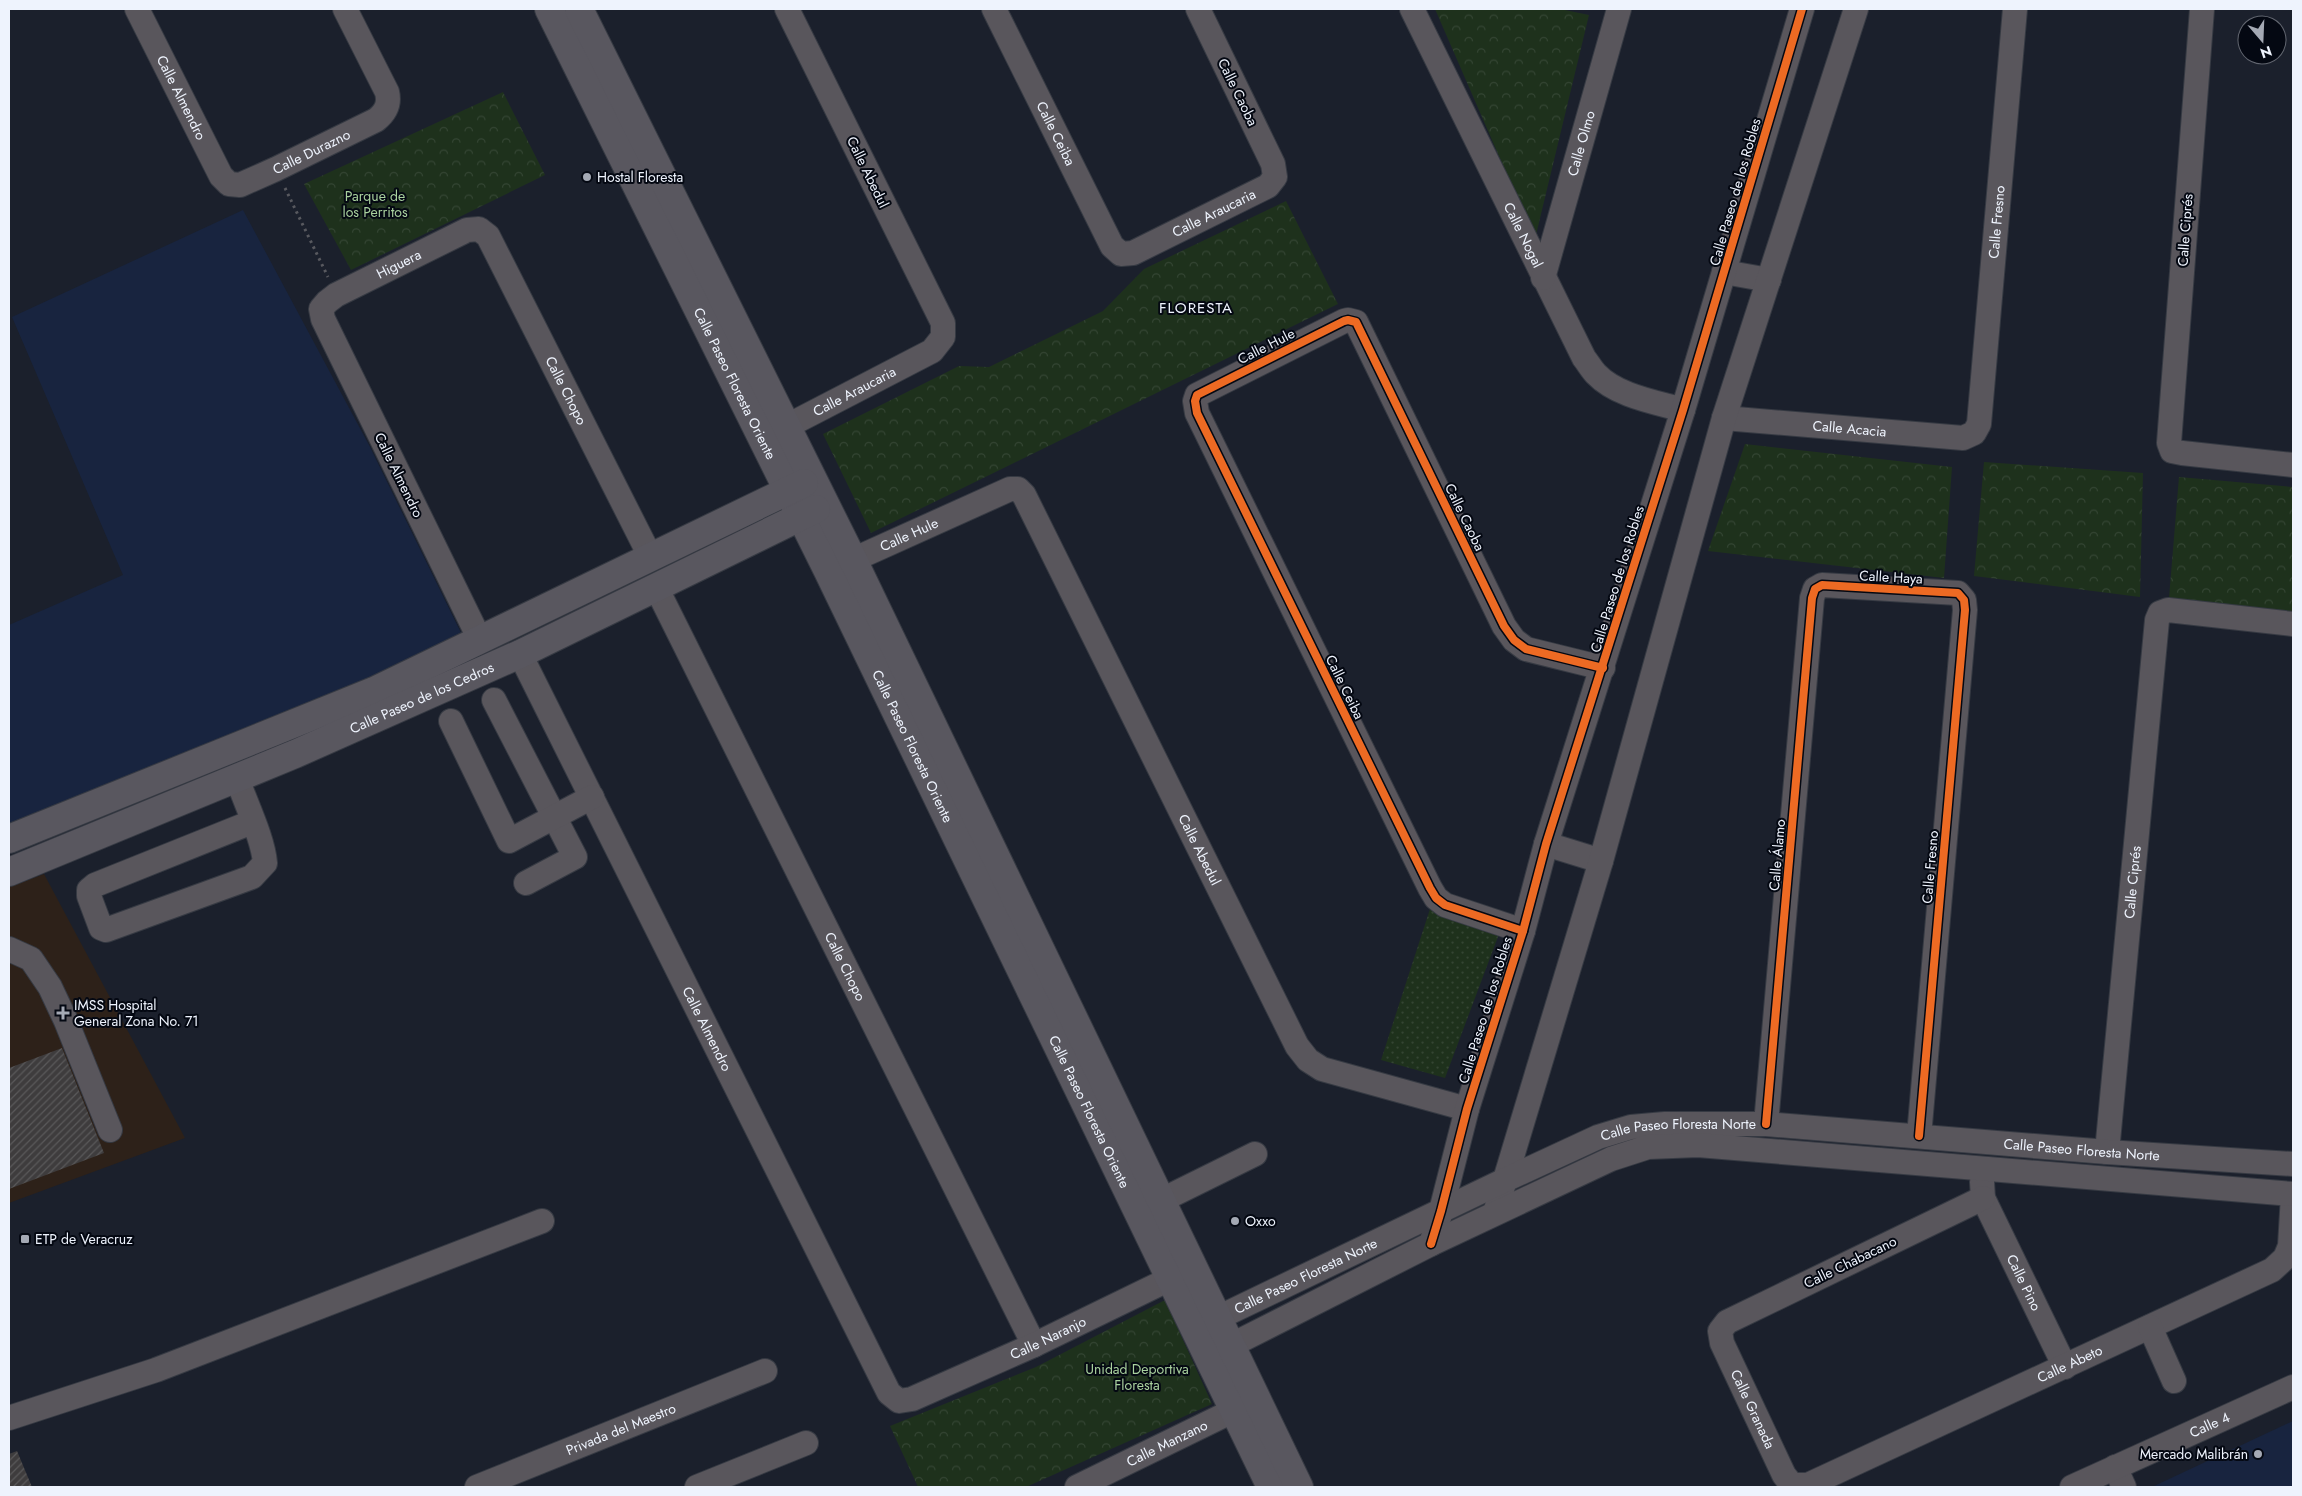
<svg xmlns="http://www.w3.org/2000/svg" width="2302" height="1496" font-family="Jost,sans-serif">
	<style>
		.built { fill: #18243f }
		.medical { fill: #2d2119 }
		.grass { fill: url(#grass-dots) }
		.park { fill: url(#park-crowns) }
		.building { fill: url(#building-hatch) }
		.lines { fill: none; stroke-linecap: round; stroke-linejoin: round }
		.minor-casing { stroke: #363a43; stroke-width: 26 }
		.major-casing { stroke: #363a43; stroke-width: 30 }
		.path { stroke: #58595f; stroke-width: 3; stroke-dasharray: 2.5 4; stroke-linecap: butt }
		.minor { stroke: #59565c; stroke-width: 24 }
		.major { stroke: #59575f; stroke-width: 28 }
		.cycleway-casing { stroke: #040812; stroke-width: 11 }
		.cycleway { stroke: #ed6a23; stroke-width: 8 }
		.poi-dot { fill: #a4a9b4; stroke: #040812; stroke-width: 2 }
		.labels { text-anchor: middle; stroke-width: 4; stroke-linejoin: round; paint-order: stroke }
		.street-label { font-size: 14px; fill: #eef3fd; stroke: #040812 }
		.poi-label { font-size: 14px; fill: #eef3fd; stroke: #040812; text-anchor: start }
		.park-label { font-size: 14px; fill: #a9d19e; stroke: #040812 }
		.neighbourhood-label { font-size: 15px; letter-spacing: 1px; fill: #eef3fd; stroke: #040812 }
	</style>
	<defs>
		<pattern id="grass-dots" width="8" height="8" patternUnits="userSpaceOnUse" patternTransform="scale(1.25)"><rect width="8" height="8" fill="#1e311c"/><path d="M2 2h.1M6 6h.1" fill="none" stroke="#344533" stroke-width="1.8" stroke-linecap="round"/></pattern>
		<pattern id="park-crowns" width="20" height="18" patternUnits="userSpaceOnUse" patternTransform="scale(1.25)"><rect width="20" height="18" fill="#1e311c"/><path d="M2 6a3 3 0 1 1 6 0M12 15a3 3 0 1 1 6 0" fill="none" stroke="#344533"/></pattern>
		<pattern id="building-hatch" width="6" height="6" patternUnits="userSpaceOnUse" patternTransform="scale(1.25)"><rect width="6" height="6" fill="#3e3c3d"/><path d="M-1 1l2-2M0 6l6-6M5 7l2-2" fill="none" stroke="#5a595a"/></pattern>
	</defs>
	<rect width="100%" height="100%" fill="#1b202c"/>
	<g class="built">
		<polygon points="243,210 370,447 464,639 9,828 9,625 123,575 12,317"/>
		<polygon points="2293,1421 2293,1487 2152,1487"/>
	</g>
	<polygon class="medical" points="44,874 185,1138 9,1203 9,887"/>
	<polygon class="grass" points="1430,909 1499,934 1445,1078 1381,1060"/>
	<g class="park">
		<polygon points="1435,9 1560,9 1589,15 1535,239"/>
		<polygon points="503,92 545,175 351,270 304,184"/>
		<polygon points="1286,201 1338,304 871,533 823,434 959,366 989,367 1103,311 1144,269"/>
		<polygon points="1745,444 1952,467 1944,578 1708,551"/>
		<polygon points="1984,462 2143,473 2140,597 1974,576"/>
		<polygon points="2179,477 2293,487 2293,613 2169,598"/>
		<polygon points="1165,1300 1212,1404 1026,1487 918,1487 890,1426 1036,1367"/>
	</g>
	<g class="building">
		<polygon points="62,1048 104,1153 9,1189 9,1068"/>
		<polygon points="17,1451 32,1487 9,1487 9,1454"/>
	</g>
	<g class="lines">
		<g class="minor-casing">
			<g id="minor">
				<path id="s1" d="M137 9 221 176 229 184 240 185 276 169 376 120C386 112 390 104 387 92L345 9"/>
				<path id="s2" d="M994 9 1112 246 1121 254 1133 253 1268 186 1275 177 1273 164 1198 9"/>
				<path id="s3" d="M1412 9 1584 358C1588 363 1592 370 1596 374 1617 396 1655 402 1683 410"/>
				<polyline points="2202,9 2169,443 2172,451 2182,453 2293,465"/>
				<polyline points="1724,272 1769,280"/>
				<path id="s4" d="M1543 278 1619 9"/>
				<path id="s5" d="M1724 418 1963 438 1974 433 1979 424 2015 9"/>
				<path id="s6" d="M770 435 932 351 943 337V323L787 9"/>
				<path id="s7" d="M837 567 1010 489H1018L1024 495 1297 1046 1308 1060 1322 1069 1467 1109"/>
				<path id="s8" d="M656 587 1034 1345"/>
				<path id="s9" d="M480 640 323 319 321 309 327 302 336 295 467 230 479 229 488 236 650 556"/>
				<path id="s10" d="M520 654 889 1393 899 1401 912 1399 1034 1345 1188 1270"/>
				<polyline points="494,700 575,857 526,883"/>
				<polyline points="451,721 509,841 592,797"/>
				<path d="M237 778C245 802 263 838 265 863L252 877 106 930 101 928 89 896V890L95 885 252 822"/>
				<polyline points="1546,844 1601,861"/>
				<polyline points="1523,931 1445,905 1436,898 1430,888 1197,413 1195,401 1197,395 1344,321 1348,320 1356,322 1504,626 1514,640 1526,649 1603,668"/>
				<polyline points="9,949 31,959 50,987 66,1021 110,1130"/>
				<polyline points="1766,1124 1812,598 1815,589 1822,585 1958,593 1964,600 1965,610 1919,1136"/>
				<path id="s11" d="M2107 1152 2157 620 2160 613 2168 610 2293 624"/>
				<path id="s12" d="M1982 1182 1983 1198 2065 1367"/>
				<path id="s13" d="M1983 1198 1727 1322 1720 1331 1722 1343 1784 1475 1792 1485H1808L2272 1270 2285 1258 2290 1246 2293 1195"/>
				<polyline points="1162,1200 1255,1154"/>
				<polyline points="1495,1213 1601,861 1724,418 1856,9"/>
				<polyline points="1431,1244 1441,1211 1467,1109 1523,931 1546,844 1683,410 1802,9"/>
				<path id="s14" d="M1201 1326 1505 1180 1598 1137 1631 1127 1665 1124H1766L2107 1152 2293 1164"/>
				<polyline points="2150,1327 2174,1381"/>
				<polyline points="1214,1354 1431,1244 1611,1159 1648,1147 1698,1145 2293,1194"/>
				<polyline points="9,1418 156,1370 542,1221"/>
				<polyline points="2115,1467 2124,1487"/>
				<path id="s15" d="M477 1487 765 1371"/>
				<polyline points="697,1487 806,1443"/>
				<path id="s16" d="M1077 1487 1251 1402"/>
				<path id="s17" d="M2072 1487 2293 1387"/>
			</g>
		</g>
		<g class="major-casing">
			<g id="major">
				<path id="s18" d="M549 9 828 571 1271 1487"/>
				<polyline points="579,9 853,560 1299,1487"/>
				<polyline points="9,839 374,691 804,483"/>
				<path id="s19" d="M9 872 295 754 520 654 816 509"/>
			</g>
		</g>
		<polyline class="path" points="285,188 328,277"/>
		<use href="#minor" class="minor"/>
		<use href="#major" class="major"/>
		<g class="cycleway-casing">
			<g id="cycleway">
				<polyline points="1523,931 1445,905 1436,898 1430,888 1197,413 1195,401 1197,395 1344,321 1348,320 1356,322 1504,626 1514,640 1526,649 1603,668"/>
				<polyline points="1766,1124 1812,598 1815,589 1822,585 1958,593 1964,600 1965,610 1919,1136"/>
				<polyline points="1431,1244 1441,1211 1467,1109 1523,931 1546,844 1683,410 1802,9"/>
			</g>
		</g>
		<use href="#cycleway" class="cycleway"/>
	</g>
	<g class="poi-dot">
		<circle cx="587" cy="177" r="5"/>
		<path d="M60.5 1005.5h5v5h5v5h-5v5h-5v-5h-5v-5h5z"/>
		<circle cx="1235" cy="1221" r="5"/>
		<rect x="20" y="1234" width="10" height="10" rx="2.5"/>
		<circle cx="2258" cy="1454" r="5"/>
	</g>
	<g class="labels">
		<g class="street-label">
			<text transform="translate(1238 92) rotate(64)" y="5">Calle Caoba</text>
			<text dy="5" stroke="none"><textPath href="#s1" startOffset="99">Calle Almendro</textPath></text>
			<text dy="5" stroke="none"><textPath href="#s2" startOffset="139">Calle Ceiba</textPath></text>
			<text dy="5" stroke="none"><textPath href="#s4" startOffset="140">Calle Olmo</textPath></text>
			<text dy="5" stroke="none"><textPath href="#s1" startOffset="288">Calle Durazno</textPath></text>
			<text transform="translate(868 172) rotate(64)" y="5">Calle Abedul</text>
			<text transform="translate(1735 192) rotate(-74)" y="5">Calle Paseo de los Robles</text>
			<text dy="5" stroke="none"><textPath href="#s2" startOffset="379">Calle Araucaria</textPath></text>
			<text dy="5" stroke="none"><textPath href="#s5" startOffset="465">Calle Fresno</textPath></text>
			<text transform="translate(2185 230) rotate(-86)" y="5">Calle Ciprés</text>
			<text dy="5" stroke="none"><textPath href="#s3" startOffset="252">Calle Nogal</textPath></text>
			<text dy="5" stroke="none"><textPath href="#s9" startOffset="458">Higuera</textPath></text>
			<text transform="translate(1266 346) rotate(-27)" y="5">Calle Hule</text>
			<text dy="5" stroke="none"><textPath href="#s18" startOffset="418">Calle Paseo Floresta Oriente</textPath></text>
			<text dy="5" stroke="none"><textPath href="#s9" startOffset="731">Calle Chopo</textPath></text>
			<text dy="5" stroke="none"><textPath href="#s6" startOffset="95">Calle Araucaria</textPath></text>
			<text dy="5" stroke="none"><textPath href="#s5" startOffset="126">Calle Acacia</textPath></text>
			<text transform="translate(399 475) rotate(64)" y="5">Calle Almendro</text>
			<text transform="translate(1465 517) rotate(64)" y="5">Calle Caoba</text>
			<text dy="5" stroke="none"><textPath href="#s7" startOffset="79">Calle Hule</textPath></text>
			<text transform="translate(1891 577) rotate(3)" y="5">Calle Haya</text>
			<text transform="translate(1617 579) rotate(-73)" y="5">Calle Paseo de los Robles</text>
			<text transform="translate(1345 687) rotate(64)" y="5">Calle Ceiba</text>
			<text dy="5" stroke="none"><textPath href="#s19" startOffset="448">Calle Paseo de los Cedros</textPath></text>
			<text dy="5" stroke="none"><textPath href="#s18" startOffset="822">Calle Paseo Floresta Oriente</textPath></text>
			<text dy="5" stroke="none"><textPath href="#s7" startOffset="602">Calle Abedul</textPath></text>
			<text transform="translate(1777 855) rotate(-85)" y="5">Calle Álamo</text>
			<text transform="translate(1930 867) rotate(-85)" y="5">Calle Fresno</text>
			<text dy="5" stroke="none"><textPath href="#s11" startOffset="271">Calle Ciprés</textPath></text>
			<text dy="5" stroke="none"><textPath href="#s8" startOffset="424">Calle Chopo</textPath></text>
			<text transform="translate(1485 1010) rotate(-73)" y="5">Calle Paseo de los Robles</text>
			<text dy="5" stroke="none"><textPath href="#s10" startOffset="419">Calle Almendro</textPath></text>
			<text dy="5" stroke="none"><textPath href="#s18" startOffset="1228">Calle Paseo Floresta Oriente</textPath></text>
			<text dy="5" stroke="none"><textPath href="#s14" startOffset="521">Calle Paseo Floresta Norte</textPath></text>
			<text dy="5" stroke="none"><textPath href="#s14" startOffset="926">Calle Paseo Floresta Norte</textPath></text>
			<text transform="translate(1850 1262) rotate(-26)" y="5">Calle Chabacano</text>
			<text dy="5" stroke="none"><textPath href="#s14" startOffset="116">Calle Paseo Floresta Norte</textPath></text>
			<text dy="5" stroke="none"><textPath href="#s12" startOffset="110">Calle Pino</textPath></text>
			<text dy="5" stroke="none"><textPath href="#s10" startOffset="1001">Calle Naranjo</textPath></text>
			<text dy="5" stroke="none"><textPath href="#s13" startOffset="771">Calle Abeto</textPath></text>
			<text dy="5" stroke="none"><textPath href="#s13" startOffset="381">Calle Granada</textPath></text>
			<text dy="5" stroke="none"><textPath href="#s17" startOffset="151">Calle 4</textPath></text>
			<text dy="5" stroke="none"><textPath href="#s15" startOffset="155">Privada del Maestro</textPath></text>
			<text dy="5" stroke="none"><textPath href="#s16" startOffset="100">Calle Manzano</textPath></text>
		</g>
		<g class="poi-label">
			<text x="597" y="182">Hostal Floresta</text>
			<text x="74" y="1010">IMSS Hospital<tspan x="74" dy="16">General Zona No. 71</tspan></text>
			<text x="1245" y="1226">Oxxo</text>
			<text x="35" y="1244">ETP de Veracruz</text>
			<text x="2248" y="1459" text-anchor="end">Mercado Malibrán</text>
		</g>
		<g class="park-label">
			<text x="375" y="201">Parque de<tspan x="375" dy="16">los Perritos</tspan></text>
			<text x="1137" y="1374">Unidad Deportiva<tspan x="1137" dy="16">Floresta</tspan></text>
		</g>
		<g class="neighbourhood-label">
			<text x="1196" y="313">FLORESTA</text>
		</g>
	</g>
	<rect width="2302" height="1496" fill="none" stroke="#eef3fd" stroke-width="20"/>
	<g transform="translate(2262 40) rotate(161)"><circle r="24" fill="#040812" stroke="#626670"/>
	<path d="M0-4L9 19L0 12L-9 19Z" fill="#a4a9b4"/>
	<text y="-8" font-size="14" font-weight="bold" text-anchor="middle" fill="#eef3fd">N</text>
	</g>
</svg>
